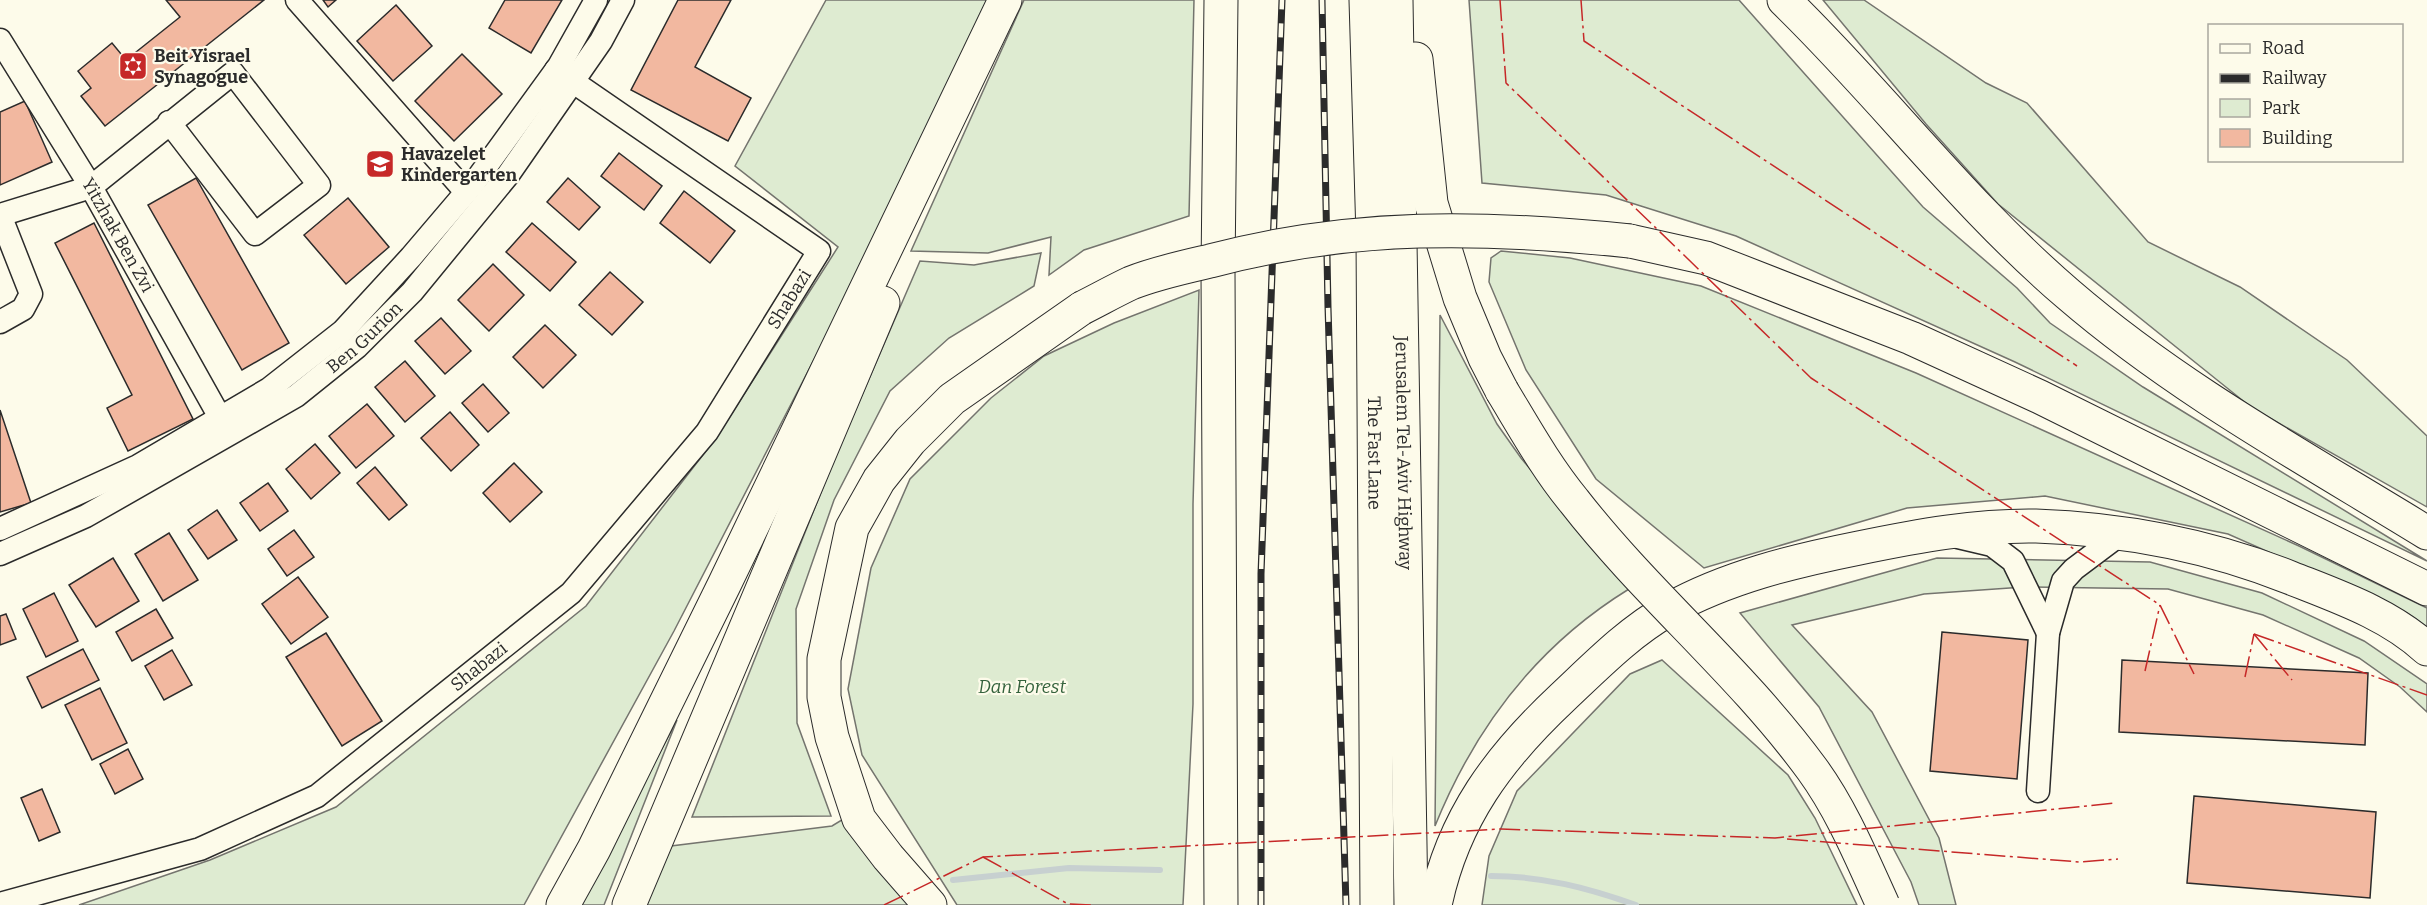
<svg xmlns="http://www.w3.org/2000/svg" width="2427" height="905" font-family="Bitter,serif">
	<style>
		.green { fill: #deebd1; stroke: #74746e; stroke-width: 1.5 }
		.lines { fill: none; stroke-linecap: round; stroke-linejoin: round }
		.stream { stroke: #c7d0d0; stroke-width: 6 }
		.building { fill: #f2b8a0; stroke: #2b2b2b; stroke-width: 1.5 }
		.minor-casing { stroke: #2b2b2b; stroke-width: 25 }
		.highway-casing { stroke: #2b2b2b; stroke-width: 35 }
		.minor { stroke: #fdfbea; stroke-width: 22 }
		.highway { stroke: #fdfbea; stroke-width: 33 }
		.rail-casing { stroke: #2b2b2b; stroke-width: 7 }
		.rail { stroke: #fdfbea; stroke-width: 4.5; stroke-dasharray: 14; stroke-linecap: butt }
		.highway-bridge-casing { stroke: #2b2b2b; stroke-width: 35; stroke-linecap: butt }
		.highway-bridge { stroke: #fdfbea; stroke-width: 33 }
		.power { stroke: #c62828; stroke-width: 1.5; stroke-dasharray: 21 4.5 3 4.5; stroke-linecap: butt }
		.labels { text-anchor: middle; stroke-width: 4.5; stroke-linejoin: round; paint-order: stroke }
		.poi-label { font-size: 18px; font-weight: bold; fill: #2b2b2b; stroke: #fdfbea; text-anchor: start }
		.street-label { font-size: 18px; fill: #2b2b2b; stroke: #fdfbea }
		.park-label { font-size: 18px; font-style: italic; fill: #34623c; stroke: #fdfbea }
	</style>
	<rect width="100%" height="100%" fill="#fdfbea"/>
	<g class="green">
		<polygon points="826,0 989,0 835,319 674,631 524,905 79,905 210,860 336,807 586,606 716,438 838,247 735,166"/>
		<polygon points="1024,0 1194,0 1189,216 1084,250 1049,275 1051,237 988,253 911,251"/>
		<polygon points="1469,0 1739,0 1923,207 2017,288 2050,323 2143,387 2427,561 2015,362 1736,236 1606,195 1482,183"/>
		<polygon points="1823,0 1864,0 1986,83 2027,103 2148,242 2240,287 2347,360 2427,436 2427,507 2252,408 1998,204 1926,124"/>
		<polygon points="1501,251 1570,258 1701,286 1916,373 2299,546 2427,608 2427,627 2407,613 2228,534 2045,496 1907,508 1704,568 1596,479 1526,370 1489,282 1491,258"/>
		<polygon points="1041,253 1034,286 949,338 890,391 834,500 796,609 797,723 831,816 692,817 833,462 920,261 974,265"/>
		<polygon points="1199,290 1193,504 1193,704 1183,905 957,905 862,755 848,689 871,568 910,479 991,398 1044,356 1114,323"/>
		<path d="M1440 315 1497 424 1521 458 1629 589C1538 645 1475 727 1435 826Z"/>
		<polygon points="1937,558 2150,562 2262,593 2364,641 2427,684 2427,712 2400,687 2359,658 2263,615 2168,589 2024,587 1924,594 1792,625 1872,712 1939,838 1956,905 1919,905 1911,882 1819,707 1740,613"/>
		<polygon points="1662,660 1788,775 1815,818 1857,905 1482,905 1489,856 1517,791 1630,674"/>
		<polygon points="677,720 604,905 579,905"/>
		<polygon points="845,818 914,905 646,905 671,846 832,826"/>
	</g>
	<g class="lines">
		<g class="stream">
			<path d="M1491 876C1543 876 1588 888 1636 905"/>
			<polyline points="953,880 1069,868 1160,870"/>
		</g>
	</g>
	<g class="building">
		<polygon points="166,0 264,0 105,126 81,96 91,88 78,71 112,43 126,60 180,17"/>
		<polygon points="323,0 336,0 328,7"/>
		<polygon points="505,0 562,0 531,53 489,28"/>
		<polygon points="678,0 731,0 695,67 751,98 728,141 631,90"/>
		<polygon points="396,5 432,46 393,81 357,41"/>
		<polygon points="462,54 502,94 454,141 415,101"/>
		<polygon points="25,101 52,162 0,185 0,112"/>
		<polygon points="619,153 662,186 644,210 601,176"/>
		<polygon points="196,178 289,343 242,370 148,205"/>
		<polygon points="568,178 600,207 579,230 547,202"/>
		<polygon points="684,191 735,231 710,263 660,223"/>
		<polygon points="348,198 389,247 346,284 304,235"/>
		<polygon points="94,223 193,419 128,451 107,408 132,395 55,243"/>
		<polygon points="532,223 576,262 550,291 506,252"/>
		<polygon points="493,264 524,295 489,331 458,300"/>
		<polygon points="610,272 643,302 612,335 579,305"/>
		<polygon points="441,318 471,351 445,374 415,341"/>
		<polygon points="545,325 576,355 543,388 513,357"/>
		<polygon points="405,361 435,396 405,422 375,387"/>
		<polygon points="483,384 509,413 488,432 462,403"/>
		<polygon points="367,404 394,436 356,468 329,436"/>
		<polygon points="0,410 31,503 0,512"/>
		<polygon points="450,412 479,445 451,471 421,438"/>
		<polygon points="315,444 340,473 311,499 286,469"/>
		<polygon points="514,463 542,492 510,522 483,493"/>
		<polygon points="375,467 407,505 389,520 357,483"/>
		<polygon points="268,483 288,511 260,531 240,503"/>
		<polygon points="217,510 237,540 208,559 188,530"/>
		<polygon points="294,530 314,557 287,576 268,549"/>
		<polygon points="169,533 198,580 163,601 135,554"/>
		<polygon points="113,558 139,601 96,627 69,585"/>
		<polygon points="298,577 328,617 291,644 262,604"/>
		<polygon points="54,593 78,641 46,657 23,609"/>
		<polygon points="156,609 173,638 132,661 116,632"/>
		<polygon points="6,614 16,639 0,645 0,616"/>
		<polygon points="1942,632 2028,640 2017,779 1930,771"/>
		<polygon points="326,633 382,721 342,746 286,657"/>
		<polygon points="83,649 99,680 42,708 27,677"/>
		<polygon points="172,650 192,685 164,700 145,666"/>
		<polygon points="2122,660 2368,673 2365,745 2119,732"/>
		<polygon points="100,688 127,743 92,760 65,705"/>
		<polygon points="128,749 143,779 115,794 100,764"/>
		<polygon points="42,789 60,832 39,841 21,798"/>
		<polygon points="2194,796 2376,812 2370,898 2187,883"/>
	</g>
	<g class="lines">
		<g class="minor-casing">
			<g id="minor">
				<polyline points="297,0 466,192"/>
				<path id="s1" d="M0 40 91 187 227 430"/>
				<polyline points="0,215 91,187 233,73 319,185 255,234 169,122"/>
				<polyline points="0,215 31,294 23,309 0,322"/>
				<polyline points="0,529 138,466 269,389 343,331 411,257 474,183 559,66 596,0"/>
				<polyline points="1958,537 1992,545 2013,561 2048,633"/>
				<path id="s2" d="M0 554 86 516 296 396 357 347 412 292 508 175 601 41 623 0"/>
				<polyline points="2038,791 2048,633 2063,581 2074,569 2122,533"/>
				<path id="s3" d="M0 904 200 849 317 796 571 593 707 432 819 251 556 70"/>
			</g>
		</g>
		<g class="highway-casing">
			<g id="highway">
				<path id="s4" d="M1366 0 1373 236 1377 905"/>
				<path id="s5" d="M1396 0 1411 905"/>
				<path d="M1784 0C1882 95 1964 205 2068 294 2177 388 2305 458 2427 533"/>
				<polyline points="1416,59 1431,203 1460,298 1485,358 1502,391"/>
				<polyline points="1630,241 1706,258 1911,338 2040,397 2427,589"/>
				<polyline points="563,905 594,849 725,583 1005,0"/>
				<polyline points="629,905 883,303"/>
				<polyline points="930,905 888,857 859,819 832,737 824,697 824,659 852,528 879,480 910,441 952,399 1082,308"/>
				<polyline points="1221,905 1218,271 1221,0"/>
				<path d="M1435 905C1453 818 1499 757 1563 697 1596 666 1629 632 1668 610 1727 577 1794 561 1859 548 1917 536 1977 525 2036 526 2122 529 2211 546 2291 578 2339 597 2389 614 2427 649"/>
			</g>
		</g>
		<use href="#minor" class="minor"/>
		<use href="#highway" class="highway"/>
		<g class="rail-casing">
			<g id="rail">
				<polyline points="1322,0 1328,307 1346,905"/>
				<polyline points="1261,905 1261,574 1282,0"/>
			</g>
		</g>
		<use href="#rail" class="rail"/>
		<g class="highway-bridge-casing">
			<g id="highway-bridge">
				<path d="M1082 308C1098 300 1114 291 1131 283 1156 273 1184 267 1210 261 1353 223 1484 226 1630 241"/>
				<path d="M1502 391C1525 429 1546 467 1574 501 1647 595 1741 672 1812 769 1842 810 1862 859 1883 905"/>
			</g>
		</g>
		<use href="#highway-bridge" class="highway-bridge"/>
		<g class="power">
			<polyline points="1500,0 1506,83 1811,378 2160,605 2194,674"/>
			<polyline points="1581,0 1584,41 2077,366"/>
			<polyline points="2254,634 2427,695"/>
			<polyline points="2254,634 2292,680"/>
			<polyline points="2145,671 2160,605"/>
			<polyline points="2245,677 2254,634"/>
			<polyline points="1787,839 2080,862 2118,859"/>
			<polyline points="983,857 1068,904 1092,905"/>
			<polyline points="884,905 983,857 1501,829 1775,838 2115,803"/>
		</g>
	</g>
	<defs>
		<g id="synagogue-square" transform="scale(1.5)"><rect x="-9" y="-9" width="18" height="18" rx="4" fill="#c62828" stroke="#fdfbea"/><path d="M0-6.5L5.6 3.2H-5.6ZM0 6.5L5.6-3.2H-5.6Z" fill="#fff"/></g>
		<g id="school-square" transform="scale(1.5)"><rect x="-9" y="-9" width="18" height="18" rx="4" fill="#c62828" stroke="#fdfbea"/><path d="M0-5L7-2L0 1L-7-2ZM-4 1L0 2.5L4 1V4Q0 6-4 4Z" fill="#fff"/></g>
	</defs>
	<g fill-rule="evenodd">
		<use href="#synagogue-square" x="133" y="66"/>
		<use href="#school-square" x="380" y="164"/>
	</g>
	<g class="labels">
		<g class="poi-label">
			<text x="154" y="62">Beit Yisrael<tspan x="154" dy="21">Synagogue</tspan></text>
			<text x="401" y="160">Havazelet<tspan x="401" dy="21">Kindergarten</tspan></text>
		</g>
		<g class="street-label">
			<text dy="6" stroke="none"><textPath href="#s1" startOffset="228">Yitzhak Ben Zvi</textPath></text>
			<text dy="6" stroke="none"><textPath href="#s3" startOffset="1028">Shabazi</textPath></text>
			<text dy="6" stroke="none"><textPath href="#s2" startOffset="426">Ben Gurion</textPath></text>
			<text dy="6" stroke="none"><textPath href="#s4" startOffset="453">The Fast Lane</textPath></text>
			<text dy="6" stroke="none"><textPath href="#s5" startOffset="453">Jerusalem Tel-Aviv Highway</textPath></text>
			<text dy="6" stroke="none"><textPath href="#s3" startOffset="543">Shabazi</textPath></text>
		</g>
		<g class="park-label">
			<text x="1022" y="693">Dan Forest</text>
		</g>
	</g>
	<rect x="2208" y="24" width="195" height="138" fill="#fdfbea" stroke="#a9a89e" stroke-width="1.5"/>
	<rect x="2220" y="44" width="30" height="9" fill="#fdfbea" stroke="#a9a89e" stroke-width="1.5"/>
	<text x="2262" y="54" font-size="18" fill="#2b2b2b">Road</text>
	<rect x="2220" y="74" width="30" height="9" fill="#2b2b2b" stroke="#a9a89e" stroke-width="1.5"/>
	<text x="2262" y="84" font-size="18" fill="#2b2b2b">Railway</text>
	<rect x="2220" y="99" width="30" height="18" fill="#deebd1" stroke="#a9a89e" stroke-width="1.5"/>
	<text x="2262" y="114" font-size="18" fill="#2b2b2b">Park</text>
	<rect x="2220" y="129" width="30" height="18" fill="#f2b8a0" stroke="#a9a89e" stroke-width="1.5"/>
	<text x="2262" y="144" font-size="18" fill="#2b2b2b">Building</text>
</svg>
